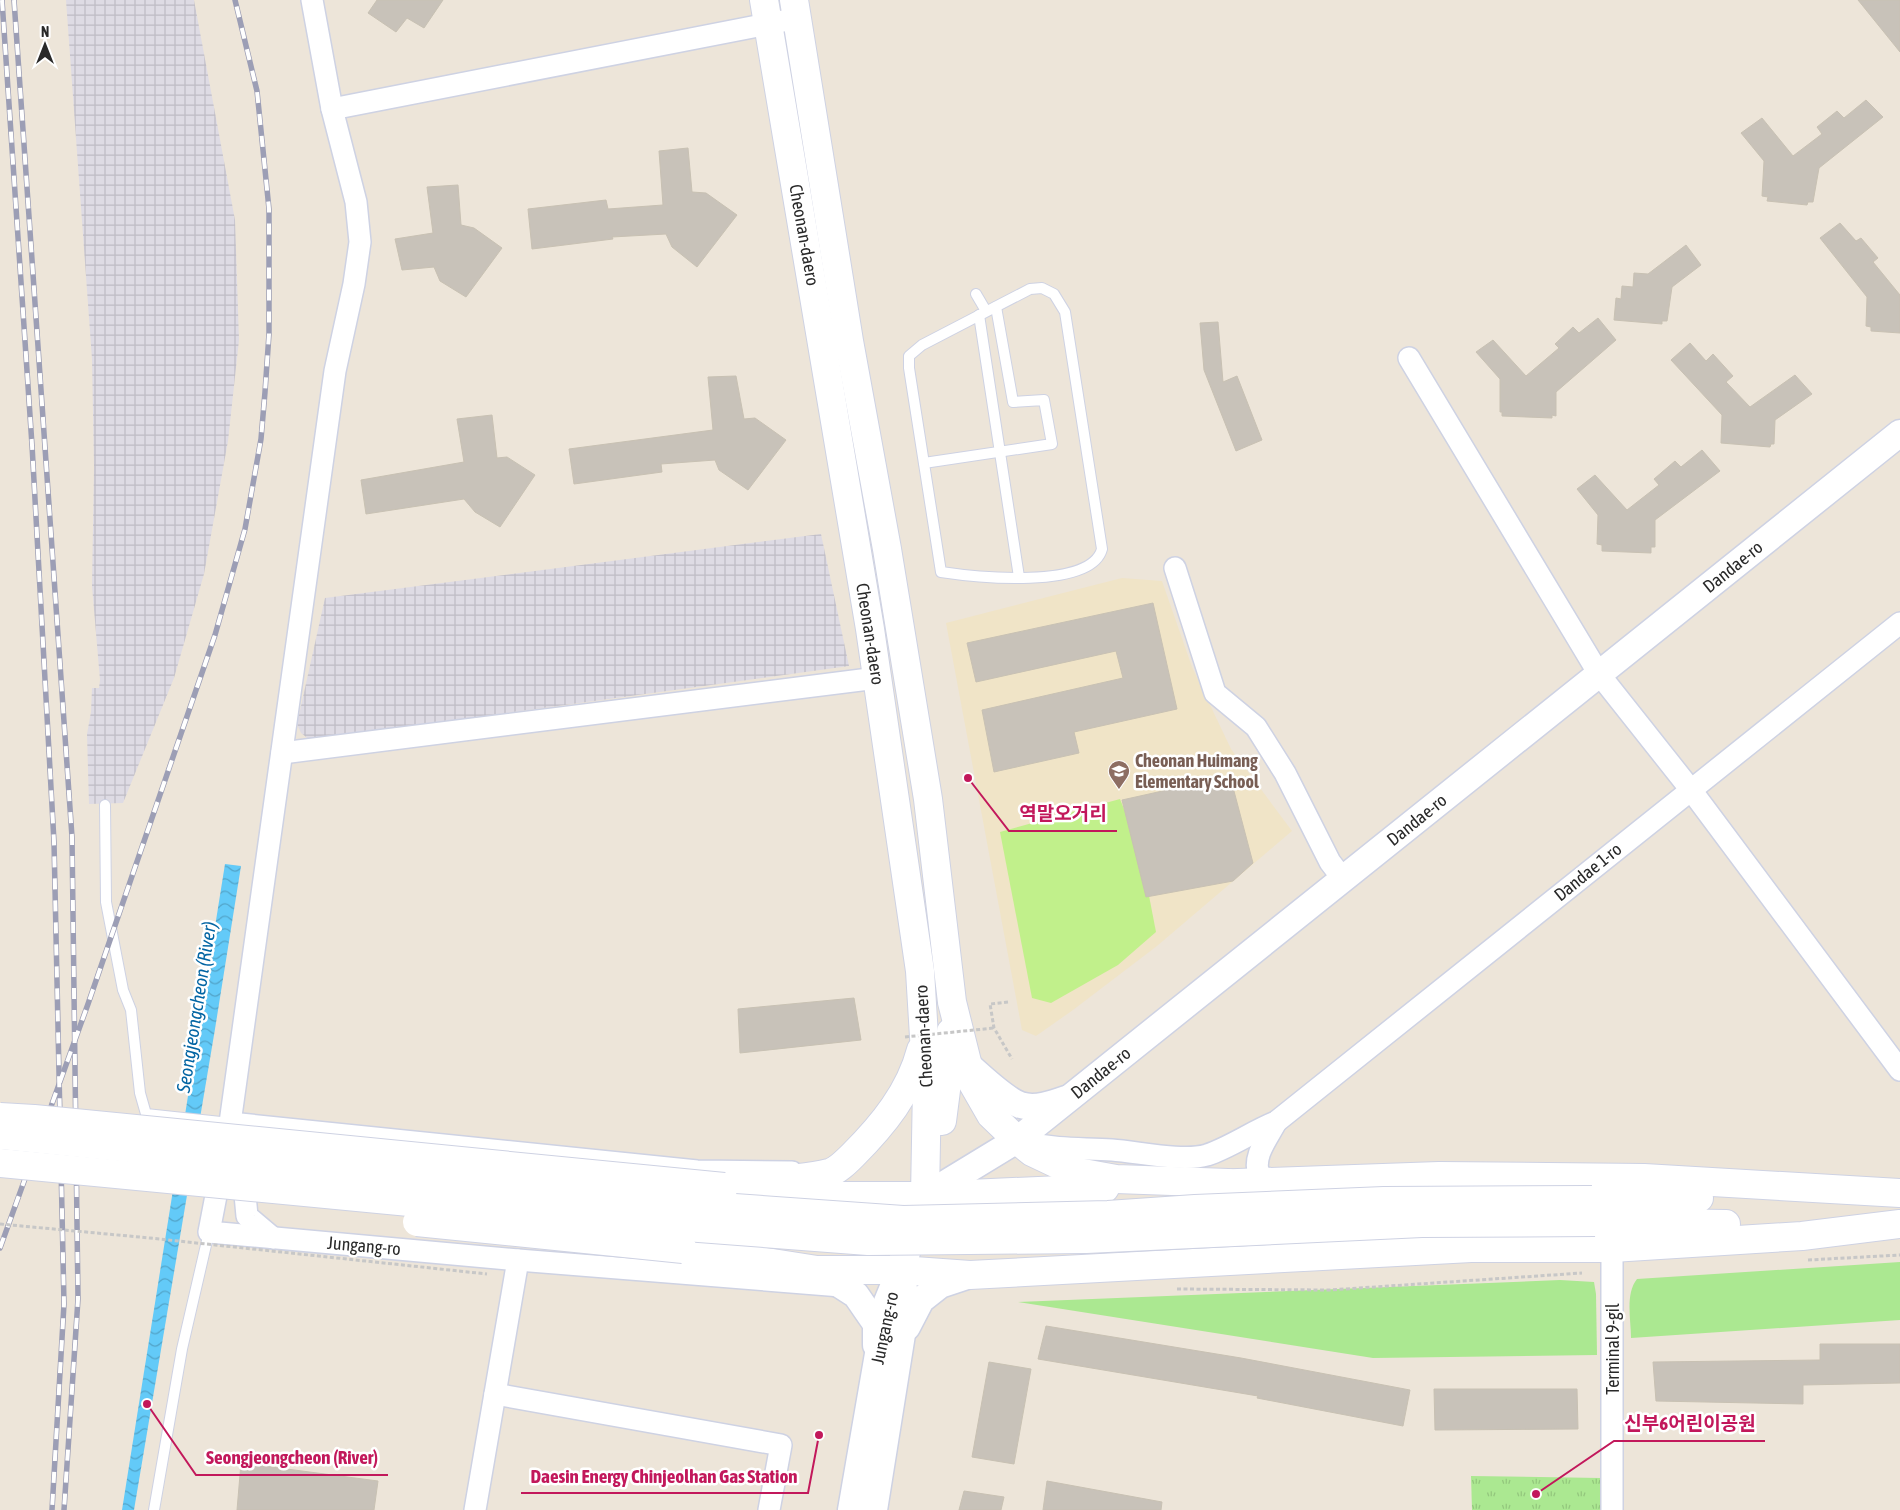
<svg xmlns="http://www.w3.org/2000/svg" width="1900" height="1510" font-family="'Asap Condensed','Noto Sans KR',sans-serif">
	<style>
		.industrial { fill: url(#industrial-grid) }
		.education { fill: #f0e4c7 }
		.grass { fill: #abe891 }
		.park { fill: url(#park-tufts) }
		.pitch { fill: #c1f08b }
		.water { fill: url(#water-waves) }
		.building { fill: #c8c2b9; stroke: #c8c1b3 }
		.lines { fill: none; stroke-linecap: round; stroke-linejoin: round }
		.service-casing { stroke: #ced2e3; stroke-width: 12 }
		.minor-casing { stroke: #ced2e3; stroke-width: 24 }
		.tertiary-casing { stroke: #ced2e3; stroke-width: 29 }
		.secondary-casing { stroke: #ced2e3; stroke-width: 30 }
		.path { stroke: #c7c7c7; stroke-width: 3; stroke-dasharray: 4 2.5; stroke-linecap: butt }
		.service { stroke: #fff; stroke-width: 10 }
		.minor { stroke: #fff; stroke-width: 21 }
		.tertiary { stroke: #fff; stroke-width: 26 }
		.secondary { stroke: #fff; stroke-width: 28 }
		.rail-casing { stroke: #9c9eb5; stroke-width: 5.5 }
		.rail { stroke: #fff; stroke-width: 4; stroke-dasharray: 11; stroke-linecap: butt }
		.secondary-bridge-casing { stroke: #ced2e3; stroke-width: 30; stroke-linecap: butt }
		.path-bridge { stroke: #c7c7c7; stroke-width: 3; stroke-dasharray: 4 2.5; stroke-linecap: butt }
		.secondary-bridge { stroke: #fff; stroke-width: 28 }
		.labels { text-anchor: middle; stroke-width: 5; stroke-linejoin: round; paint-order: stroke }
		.street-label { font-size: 18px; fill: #292929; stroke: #fff }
		.education-label { font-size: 18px; font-weight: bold; fill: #785e54; stroke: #fff; text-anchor: start }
		.water-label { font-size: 19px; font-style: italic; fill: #0365a3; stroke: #fff }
		.leader { fill: none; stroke: #c2185b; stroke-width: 2 }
		.callout-dot { fill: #c2185b; stroke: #fff; stroke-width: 2 }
		.callout-label { font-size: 19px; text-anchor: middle; font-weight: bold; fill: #c2185b; stroke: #fff; stroke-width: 5; stroke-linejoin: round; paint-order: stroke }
	</style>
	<defs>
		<pattern id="industrial-grid" width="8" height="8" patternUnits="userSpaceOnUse" patternTransform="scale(1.25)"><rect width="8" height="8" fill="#dedbe4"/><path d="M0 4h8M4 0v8" fill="none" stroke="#bebcc4"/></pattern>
		<pattern id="park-tufts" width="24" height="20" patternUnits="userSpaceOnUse" patternTransform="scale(1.25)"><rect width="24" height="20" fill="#abe891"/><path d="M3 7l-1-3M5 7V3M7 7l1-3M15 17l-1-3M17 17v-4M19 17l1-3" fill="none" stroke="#93c77d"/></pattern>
		<pattern id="water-waves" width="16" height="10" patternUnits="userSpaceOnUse" patternTransform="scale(1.25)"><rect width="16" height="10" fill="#63caf8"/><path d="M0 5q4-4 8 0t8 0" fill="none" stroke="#52a4c9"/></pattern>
	</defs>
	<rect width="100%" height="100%" fill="#ede5d9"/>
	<g class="industrial">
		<polygon points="66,0 194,0 235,220 239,340 228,441 204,574 174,678 123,803 89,804 87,734 91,712 92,688 99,688 100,680 92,586 94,467 92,359"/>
		<polygon points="821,534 849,666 310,740 301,733 297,724 325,598"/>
	</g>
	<polygon class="education" points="1122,578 1162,581 1192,667 1231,749 1292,831 1157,946 1073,1010 1036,1036 1022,1030 946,623"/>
	<g class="grass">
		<path d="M1900 1262V1320L1631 1338C1631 1320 1625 1294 1637 1279Z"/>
		<polygon points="1560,1280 1594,1282 1596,1294 1597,1355 1373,1358 1018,1302"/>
	</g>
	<polygon class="park" points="1471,1476 1601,1478 1601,1510 1472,1510"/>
	<polygon class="pitch" points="1120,799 1140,849 1156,932 1118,965 1051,1003 1032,998 1000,832"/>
	<polygon class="water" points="225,864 241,866 215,1029 134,1510 122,1510"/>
	<g class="building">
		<polygon points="377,0 443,0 424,28 407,18 396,32 368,13"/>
		<polygon points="1858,0 1900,0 1900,52"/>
		<polygon points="1866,100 1883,117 1819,168 1813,202 1808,202 1807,205 1767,201 1768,197 1762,196 1764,161 1741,133 1762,118 1793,156 1822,134 1817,127 1837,111 1844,118"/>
		<polygon points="688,148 692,192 706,193 737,215 697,267 672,247 666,234 612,237 613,239 532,249 528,209 606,200 608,209 663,205 659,151"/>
		<polygon points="458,185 461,225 474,228 502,248 466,297 440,281 434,267 402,270 395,239 433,233 427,187"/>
		<polygon points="1840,223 1856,241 1861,238 1878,258 1873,262 1900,295 1900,333 1871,331 1871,327 1866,326 1867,297 1820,238"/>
		<polygon points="1686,245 1701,265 1672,287 1667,321 1662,321 1662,324 1614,320 1616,298 1621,299 1622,286 1633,287 1634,273 1648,274"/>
		<polygon points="1598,318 1616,340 1556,392 1556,416 1552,415 1552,418 1502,416 1502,412 1500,412 1500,379 1476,352 1493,340 1526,376 1559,348 1555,344 1573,327 1579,333"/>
		<polygon points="1218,322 1223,382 1237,376 1262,440 1236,451 1204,370 1200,323"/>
		<polygon points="1690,343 1706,361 1713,354 1733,376 1726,382 1750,407 1795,375 1812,394 1775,420 1774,444 1771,444 1770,447 1721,443 1722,415 1671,360"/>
		<polygon points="736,376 744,419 755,418 786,440 748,490 719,470 715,460 661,464 662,472 574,484 569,449 713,430 708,377"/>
		<polygon points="492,415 497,458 507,457 535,475 500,527 475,512 464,499 366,514 361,480 464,462 457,419"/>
		<polygon points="1702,450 1720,471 1655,520 1655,547 1651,547 1651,553 1602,551 1602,545 1597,544 1598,515 1577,489 1595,475 1627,510 1659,485 1654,479 1675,461 1681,467"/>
		<polygon points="1153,603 1177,709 1074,732 1079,753 994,772 982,710 1123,678 1116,651 976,682 967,643"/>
		<polygon points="1230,776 1253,863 1233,881 1146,897 1122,800"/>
		<polygon points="854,998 861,1040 740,1053 738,1009"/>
		<polygon points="1046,1326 1241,1358 1410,1390 1403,1426 1257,1398 1258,1396 1038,1359"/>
		<polygon points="1820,1344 1900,1344 1900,1383 1803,1385 1803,1404 1656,1401 1653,1362 1820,1360"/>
		<polygon points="989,1362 1031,1369 1014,1464 972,1457"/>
		<polygon points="1434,1389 1577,1389 1578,1429 1435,1430"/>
		<polygon points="241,1463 378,1481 374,1510 237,1510"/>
		<polygon points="1047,1481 1162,1502 1161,1510 1043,1510"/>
		<polygon points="964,1491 1004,1497 1001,1510 959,1510"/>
	</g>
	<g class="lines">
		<g class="service-casing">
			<g id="service">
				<path d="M1042 288 1054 294 1065 312 1102 549C1091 590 974 577 941 572L909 368V356L922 345 1030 289Z"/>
				<polyline points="976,294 986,311"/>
				<polyline points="979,315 1019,577"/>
				<polyline points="924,463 1052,444 1044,400 1013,402 996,307"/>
				<polyline points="105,805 106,902 123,990 131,1010 140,1093 146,1114 230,1123"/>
				<polyline points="154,1510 182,1349 209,1232"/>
			</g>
		</g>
		<g class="minor-casing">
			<g id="minor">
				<polyline points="312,0 332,109 356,202 360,242 354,284 335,371 230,1123 209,1232 518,1260 841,1286"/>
				<polyline points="332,109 783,21"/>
				<polyline points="1409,358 1599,674 1691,790 1900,1070"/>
				<polyline points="1175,568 1215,693 1256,727 1285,773 1330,862 1343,879"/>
				<polyline points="282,753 877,678"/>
				<polyline points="234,1137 230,1123 697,1171 792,1172"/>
				<path d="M1029 1143C1059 1150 1083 1148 1112 1150 1139 1152 1183 1162 1207 1155 1231 1147 1253 1131 1276 1122L1900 623"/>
				<polyline points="243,1173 247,1216 273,1238"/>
				<path d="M1273 1181 1259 1175C1252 1156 1268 1138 1276 1122"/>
				<polyline points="1612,1248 1612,1510"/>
				<polyline points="495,1394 781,1445 769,1510"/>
				<polyline points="475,1510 518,1260"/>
			</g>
		</g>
		<g class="tertiary-casing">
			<g id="tertiary">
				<path d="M968 1065C980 1076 1006 1100 1020 1105 1035 1110 1052 1104 1066 1099"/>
				<polyline points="925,1196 1017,1140 1900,433"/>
				<polyline points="817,1270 856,1295 876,1324 876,1345"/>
				<polyline points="907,1327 921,1300 940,1285 970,1275"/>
				<polyline points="851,1510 887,1302 900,1270"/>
				<polyline points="874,1510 907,1303 900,1270"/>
			</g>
		</g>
		<g class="secondary-casing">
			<g id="secondary">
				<polyline points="764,0 870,629 920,971 927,1086 925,1196 900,1270"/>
				<polyline points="794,0 849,341 887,549 928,799 952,1002 972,1082 991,1115 1017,1140 1032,1152 1072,1171 1116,1179 1228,1183"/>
				<polyline points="942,1121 949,1067 951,1032"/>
				<path d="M775 1181C792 1178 812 1178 829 1173 837 1171 847 1161 853 1155 883 1125 910 1092 921 1050"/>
				<polyline points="1210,1184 1439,1176 1644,1178 1900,1193"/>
				<polyline points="724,1187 824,1196 925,1196 1105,1188"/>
				<polyline points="1592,1200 1699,1198"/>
				<polyline points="1595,1222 1726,1224"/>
				<polyline points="683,1249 817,1270 900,1270 970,1275 1471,1248 1612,1248 1802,1236 1900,1224"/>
			</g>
		</g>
		<g class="path">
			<polyline points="1008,1002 990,1004 994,1028 1012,1059"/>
			<polyline points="1808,1260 1900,1255"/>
			<polyline points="1177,1289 1330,1290 1582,1273"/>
		</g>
		<use href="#service" class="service"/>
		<use href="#minor" class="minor"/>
		<use href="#tertiary" class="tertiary"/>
		<use href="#secondary" class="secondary"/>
		<g class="rail-casing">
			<g id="rail">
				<polyline points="2,0 32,445 54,842 64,1304 52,1510"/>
				<polyline points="14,0 72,837 78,1299 64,1510"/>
				<polyline points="0,1248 88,1004 215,635 245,529 261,439 265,392 269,334 269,209 257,91 235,0"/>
			</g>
		</g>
		<use href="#rail" class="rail"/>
		<g class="secondary-bridge-casing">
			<g id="secondary-bridge">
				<polyline points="0,1117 34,1119 724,1187"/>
				<polyline points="0,1135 706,1206 903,1220 1108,1215 1195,1209 1384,1201 1592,1200"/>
				<polyline points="0,1163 607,1221 868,1241 1086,1239 1422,1223 1595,1222"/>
				<polyline points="417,1222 683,1249"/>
			</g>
		</g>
		<g class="path-bridge">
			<polyline points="905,1037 994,1028"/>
			<polyline points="0,1224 150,1238 487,1274"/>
		</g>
		<use href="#secondary-bridge" class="secondary-bridge"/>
	</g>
	<defs>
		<g id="school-pin" transform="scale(1.125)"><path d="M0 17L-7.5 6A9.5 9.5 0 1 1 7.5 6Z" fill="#8d6e63" stroke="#fff"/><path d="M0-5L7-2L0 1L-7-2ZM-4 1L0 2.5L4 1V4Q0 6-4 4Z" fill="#fff"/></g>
	</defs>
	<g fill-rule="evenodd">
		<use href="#school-pin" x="1119" y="771"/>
	</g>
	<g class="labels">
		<g class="street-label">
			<text transform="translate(804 235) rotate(80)" y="6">Cheonan-daero</text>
			<text transform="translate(1733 567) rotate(-39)" y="6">Dandae-ro</text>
			<text transform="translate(870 634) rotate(81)" y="6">Cheonan-daero</text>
			<text transform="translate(1417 820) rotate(-39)" y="6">Dandae-ro</text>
			<text transform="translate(1588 872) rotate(-39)" y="6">Dandae 1-ro</text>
			<text transform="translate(924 1036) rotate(-93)" y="6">Cheonan-daero</text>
			<text transform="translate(1101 1073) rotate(-39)" y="6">Dandae-ro</text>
			<text transform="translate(364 1246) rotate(5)" y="6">Jungang-ro</text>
			<text transform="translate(885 1328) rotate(-78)" y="6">Jungang-ro</text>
			<text transform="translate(1613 1349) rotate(-90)" y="6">Terminal 9-gil</text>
		</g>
		<g class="education-label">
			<text x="1135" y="767">Cheonan Huimang<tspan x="1135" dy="21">Elementary School</tspan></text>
		</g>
		<g class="water-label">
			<text transform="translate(196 1007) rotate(-81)" y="7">Seongjeongcheon (River)</text>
		</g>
	</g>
	<path class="leader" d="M968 778L1009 831H1117M1536 1494L1614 1441H1765M147 1404L196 1475H388M819 1435L808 1493H521"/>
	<g class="callout-dot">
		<circle cx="968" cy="778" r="5"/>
		<circle cx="1536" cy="1494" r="5"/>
		<circle cx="147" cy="1404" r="5"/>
		<circle cx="819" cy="1435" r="5"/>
	</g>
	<g class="callout-label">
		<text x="1063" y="820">역말오거리</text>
		<text x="1690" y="1430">신부6어린이공원</text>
		<text x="292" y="1464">Seongjeongcheon (River)</text>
		<text x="664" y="1483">Daesin Energy Chinjeolhan Gas Station</text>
	</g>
	<g transform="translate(45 45)" stroke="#ffffff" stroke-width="4" paint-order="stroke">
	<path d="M0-4L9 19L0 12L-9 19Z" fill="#292929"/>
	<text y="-8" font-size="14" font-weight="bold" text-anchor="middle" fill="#292929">N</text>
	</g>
</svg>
